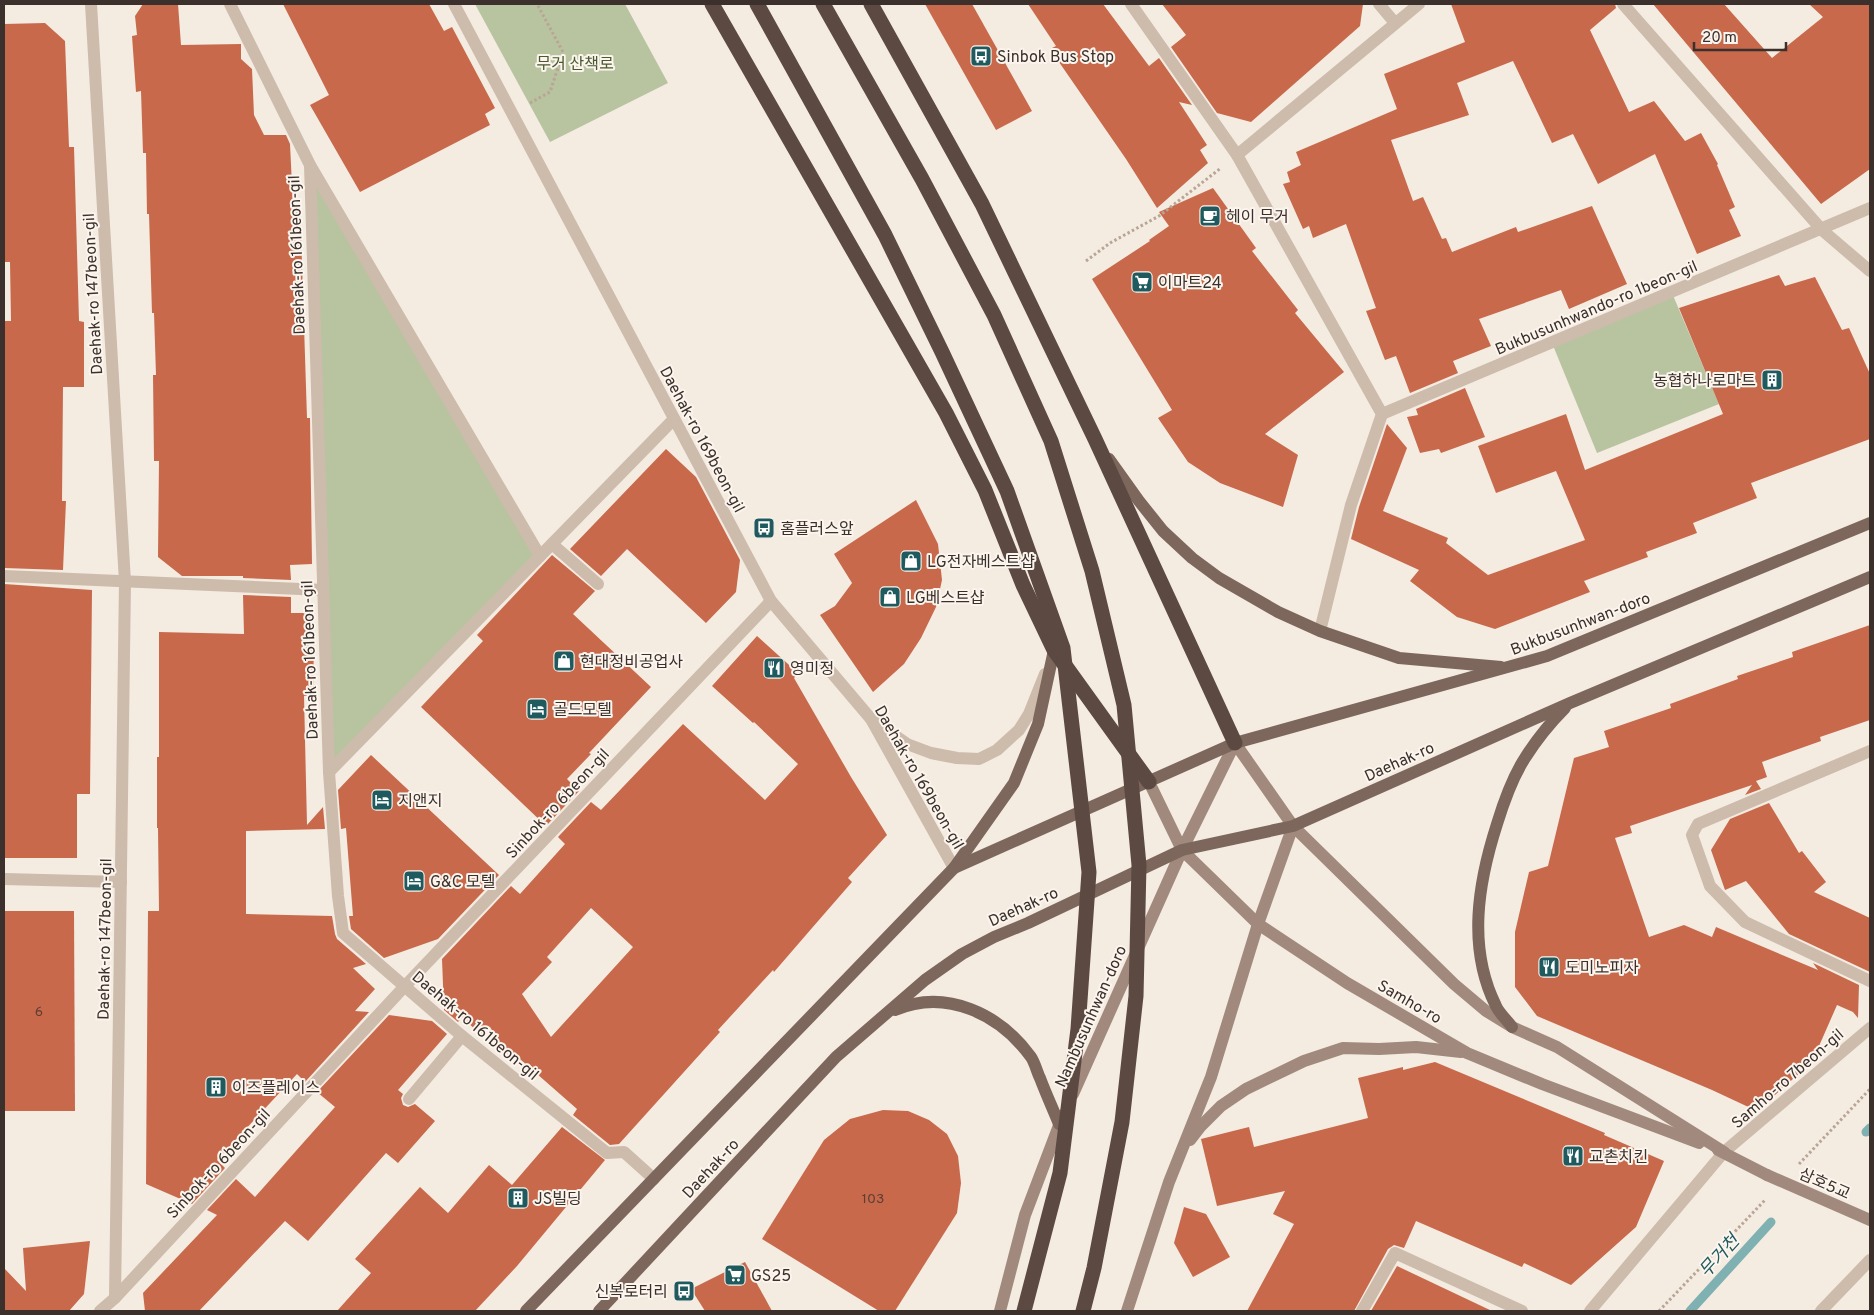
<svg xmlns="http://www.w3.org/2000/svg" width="1874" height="1315" font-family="Overpass,'Noto Sans KR',sans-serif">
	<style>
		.green { fill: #b8c4a0 }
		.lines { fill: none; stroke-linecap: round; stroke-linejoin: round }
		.stream { stroke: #7fb0b2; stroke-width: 9 }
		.building { fill: #c8694b; fill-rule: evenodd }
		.path { stroke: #b9a596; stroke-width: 3; stroke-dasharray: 2.5 2.5; stroke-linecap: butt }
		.lane { stroke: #cdbbac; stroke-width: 12 }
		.street { stroke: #cdbbac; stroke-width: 12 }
		.secondary { stroke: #a18a7d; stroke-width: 12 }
		.primary { stroke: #7d675c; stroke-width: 12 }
		.highway { stroke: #5c4a42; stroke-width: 15 }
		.secondary-bridge { stroke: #a18a7d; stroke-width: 12 }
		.highway-bridge { stroke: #5c4a42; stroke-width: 15 }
		.labels { text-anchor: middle; stroke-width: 4; stroke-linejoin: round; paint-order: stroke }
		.number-label { font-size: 14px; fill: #5e3e33 }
		.poi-label { font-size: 16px; fill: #3b302b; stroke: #fbf5ee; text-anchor: start }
		.park-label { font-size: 16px; fill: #4a5a2e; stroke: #fbf5ee }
		.street-label { font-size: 16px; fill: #3b302b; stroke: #fbf5ee }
		.water-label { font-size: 18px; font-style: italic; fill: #1f5a5e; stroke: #fbf5ee }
	</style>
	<rect width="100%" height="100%" fill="#f4ebe1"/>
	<g class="green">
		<polygon points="475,4 625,4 668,83 550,142"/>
		<polygon points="310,165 540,556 329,772"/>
		<polygon points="1672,293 1719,404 1597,453 1552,343"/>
	</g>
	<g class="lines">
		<g class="stream">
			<polyline points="1866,1132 1870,1128"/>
			<polyline points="1690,1311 1771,1222"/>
		</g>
	</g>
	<g class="building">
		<polygon points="143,4 178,4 181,45 241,44 241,59 252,69 254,115 264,135 286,135 290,144 293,206 300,202 307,418 310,418 312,564 290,565 291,580 243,578 243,576 182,576 158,557 159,461 154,461 153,375 156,375 154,313 152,313 149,214 147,214 146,153 143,153 141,91 136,92 132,36 137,35 135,16"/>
		<polygon points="283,4 429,4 444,31 452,27 495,108 485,114 490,125 360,192 310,105 329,95"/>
		<polygon points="925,4 972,4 1032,111 996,130"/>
		<polygon points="1028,4 1103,4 1149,66 1159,58 1192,105 1179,102 1207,145 1200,150 1208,163 1157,208 1126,159 1050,49 1056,46"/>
		<polygon points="1162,4 1363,4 1360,26 1251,122 1217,113 1171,47 1186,35"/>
		<polygon points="1451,4 1615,4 1616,8 1590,30 1629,112 1654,101 1685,141 1701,133 1718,164 1717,165 1735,207 1729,210 1741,236 1697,254 1655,154 1598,184 1573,134 1552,143 1513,61 1457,83 1469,115 1391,140 1413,201 1423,197 1442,239 1446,238 1452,252 1516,227 1518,232 1592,206 1627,284 1569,309 1561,290 1479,319 1491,346 1453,361 1458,373 1410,393 1396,356 1385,360 1366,311 1376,308 1346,224 1313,238 1309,226 1303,229 1283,184 1290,182 1287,172 1301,165 1296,152 1397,109 1384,74 1465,42"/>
		<polygon points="1653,4 1724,4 1772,58 1823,17 1809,4 1870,4 1870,169 1821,204"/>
		<polygon points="45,23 65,41 69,147 74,147 79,321 84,322 84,387 63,387 62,501 66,501 63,570 4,568 4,321 11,321 10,262 4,262 4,24"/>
		<polygon points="1213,188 1256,248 1252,251 1298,310 1295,313 1344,372 1265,434 1298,455 1283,507 1220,483 1188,462 1158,418 1172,410 1092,279 1150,241 1149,240 1169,226 1159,212"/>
		<polygon points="1779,275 1785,286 1815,277 1842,330 1849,328 1870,374 1870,439 1751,483 1757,498 1693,523 1697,533 1646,552 1648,557 1584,581 1590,592 1495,629 1457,617 1410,581 1419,570 1351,539 1359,507 1387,424 1407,448 1383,511 1448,538 1446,543 1488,575 1585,540 1556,471 1496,493 1478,446 1566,414 1585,470 1723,414 1679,308"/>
		<polygon points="1465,388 1485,437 1441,453 1439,449 1420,453 1407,417 1418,415 1416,409"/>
		<polygon points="666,449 696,477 740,560 736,592 706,623 627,549 601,576 570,549"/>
		<polygon points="916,500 938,544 942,580 936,607 921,638 904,664 873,692 820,615 835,606 852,583 834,554"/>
		<polygon points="552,555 595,591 573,614 651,687 589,753 591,754 567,779 579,791 546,826 421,707 483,641 477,635"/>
		<polygon points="4,584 92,590 90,794 77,794 77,858 4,858"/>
		<polygon points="243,595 291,597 291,613 313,613 314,696 304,696 307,825 323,807 325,829 246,831 246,914 332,916 335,934 337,939 366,964 353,968 375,989 355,1011 369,1012 305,1082 297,1074 217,1160 225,1168 192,1204 146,1184 148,911 159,911 158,828 157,828 157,757 159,757 159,632 244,634"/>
		<polygon points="1870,625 1870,720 1820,737 1821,741 1762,762 1767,777 1756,781 1761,789 1745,795 1752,785 1630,826 1632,833 1615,838 1649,937 1684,925 1712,937 1716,927 1818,970 1813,963 1859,985 1858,1018 1853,1012 1837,1005 1812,1062 1757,1111 1712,1090 1537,1016 1515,987 1515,932 1529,872 1548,866 1574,758 1609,747 1604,731 1671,708 1670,704 1738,679 1737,676 1793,657 1792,652"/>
		<path d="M757 636 798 673 794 678 851 777 887 835 848 878 852 882 812 928 774 972 773 970 718 1030 720 1032 619 1144 610 1145 573 1115 577 1109 512 1052 508 1055 490 1027 482 1036 462 1017 458 1022 444 1010 442 959 511 886 520 894 565 844 558 837 591 802 601 810 683 724 765 800 798 764 754 722 753 723 712 686ZM591 908 633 947 551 1037 522 994 552 962 547 957Z"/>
		<polygon points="371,755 499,875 438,939 384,958 351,929 349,916 353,916 346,828 341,829 338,790"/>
		<polygon points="1769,803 1799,853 1802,851 1826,882 1814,892 1870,918 1870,972 1789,934 1746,881 1725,890 1711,850 1730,819"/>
		<polygon points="4,911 74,911 75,1111 4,1111"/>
		<polygon points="389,1015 432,1021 447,1034 398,1090 403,1094 401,1098 403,1105 408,1107 415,1104 435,1121 398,1163 386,1153 308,1241 285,1221 199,1311 145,1311 143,1293 217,1215 207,1210 236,1179 255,1197 335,1107 317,1092"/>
		<polygon points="1435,1062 1605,1133 1604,1135 1664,1161 1636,1227 1571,1285 1524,1263 1522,1267 1416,1221 1404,1248 1394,1245 1388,1249 1354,1311 1247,1311 1294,1224 1273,1214 1285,1191 1217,1206 1201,1139 1249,1127 1254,1147 1368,1118 1358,1078 1403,1067 1403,1070"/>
		<polygon points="883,1110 908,1111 929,1120 947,1134 958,1156 961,1183 957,1213 895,1311 879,1311 762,1239 824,1140 850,1119"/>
		<polygon points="562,1127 605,1160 517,1266 475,1311 337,1311 371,1273 355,1259 420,1187 448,1213 489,1165 512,1185"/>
		<polygon points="1184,1207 1206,1214 1230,1257 1193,1277 1174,1243"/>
		<polygon points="90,1241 84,1294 69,1311 4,1311 4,1268 26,1291 23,1248"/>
		<polygon points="745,1262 772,1311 705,1311 691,1289"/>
		<polygon points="1397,1266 1492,1311 1371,1311"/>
	</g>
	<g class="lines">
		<g class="path">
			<polyline points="530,103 550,92 563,52 537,4"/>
			<polyline points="1086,261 1110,243 1159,216 1221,168"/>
			<polyline points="1799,1164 1870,1089"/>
			<polyline points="1659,1311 1766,1199"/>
		</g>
		<polyline class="lane" points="871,719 907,744 931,753 957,758 979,759 997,750 1019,730 1029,714 1045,674"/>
		<g class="street">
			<polyline points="91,4 125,582 115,1298"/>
			<polyline points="230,4 310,165 540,556"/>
			<polyline points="454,4 771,601 871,719 954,868"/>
			<polyline points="1131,4 1237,155 1382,414 1351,505 1320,631"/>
			<polyline points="1379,4 1395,23"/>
			<polyline points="1623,4 1822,230 1870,271"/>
			<polyline points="1237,155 1419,4"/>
			<polyline points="310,165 329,772 338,896 343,933 462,1036 607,1153 624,1152 654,1179"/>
			<polyline points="1382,414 1870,208"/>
			<polyline points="552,544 598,584"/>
			<polyline points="4,576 323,590"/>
			<polyline points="1870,751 1698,824 1692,835 1710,886 1745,922 1870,981"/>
			<polyline points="329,772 674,419"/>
			<polyline points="4,879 121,882"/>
			<polyline points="409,1099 462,1036"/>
			<polyline points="100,1311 115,1298 405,986 771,601"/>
			<polyline points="1362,1311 1395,1253 1522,1311"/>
			<polyline points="1590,1311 1724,1152 1870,1028"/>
			<polyline points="1821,1311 1870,1260"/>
		</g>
		<g class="secondary">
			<polyline points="1149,782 1182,850 1258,924 1347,983 1467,1053 1542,1084 1699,1143"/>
			<polyline points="1073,1094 1182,850 1235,743 1293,826 1454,984 1486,1011 1512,1027 1557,1047 1724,1152"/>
			<polyline points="1190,1140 1200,1127 1221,1106 1246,1089 1304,1061 1343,1048 1379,1049 1416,1047 1461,1052"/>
			<polyline points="1718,1150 1767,1175"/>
			<polyline points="1000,1311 1025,1215 1063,1115"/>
			<polyline points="1127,1311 1169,1182 1211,1077 1258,924 1293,826"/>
		</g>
		<g class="primary">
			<polyline points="1109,459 1139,501 1163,531 1192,558 1219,578 1278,612 1320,631 1399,658 1501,667"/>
			<polyline points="954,868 1014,783 1038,724 1054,650"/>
			<path d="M895 1010C946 988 1000 1014 1031 1057 1035 1063 1037 1072 1040 1078 1046 1094 1053 1109 1059 1124"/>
			<path d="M1512 1027C1507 1020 1499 1013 1496 1006 1467 948 1478 883 1497 824 1504 801 1512 778 1525 758 1537 739 1550 723 1565 708"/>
			<polyline points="526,1311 954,868 1235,743 1547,656 1870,523"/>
			<polyline points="599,1311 836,1057 925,980 962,954 994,937 1028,923 1182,850 1293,826 1570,703 1870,577"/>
		</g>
		<g class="highway">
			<polyline points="712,4 946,413 985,490 1023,585 1054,650 1149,782"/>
			<polyline points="871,4 982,204 1095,439 1235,743"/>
		</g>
		<polyline class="secondary-bridge" points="1767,1175 1870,1220"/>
		<g class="highway-bridge">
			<polyline points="757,4 885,235 942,352 1007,491 1063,648 1089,872 1078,1029 1060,1173 1024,1311"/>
			<polyline points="823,4 922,179 994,315 1051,441 1092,571 1124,705 1139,865 1136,996 1122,1122 1094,1268 1083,1311"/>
		</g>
	</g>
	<defs>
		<g id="bus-square" transform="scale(1.125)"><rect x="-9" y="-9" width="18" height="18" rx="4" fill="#1f5a5e" stroke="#fbf5ee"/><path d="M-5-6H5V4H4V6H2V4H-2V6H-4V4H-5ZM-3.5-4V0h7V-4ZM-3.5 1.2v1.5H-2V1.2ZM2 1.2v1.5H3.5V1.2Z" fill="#fff"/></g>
		<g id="cafe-square" transform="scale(1.125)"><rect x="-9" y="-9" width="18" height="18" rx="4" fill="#1f5a5e" stroke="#fbf5ee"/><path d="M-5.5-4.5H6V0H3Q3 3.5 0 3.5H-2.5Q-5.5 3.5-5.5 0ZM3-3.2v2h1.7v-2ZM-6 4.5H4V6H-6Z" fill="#fff"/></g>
		<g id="supermarket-square" transform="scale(1.125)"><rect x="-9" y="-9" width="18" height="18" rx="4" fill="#1f5a5e" stroke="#fbf5ee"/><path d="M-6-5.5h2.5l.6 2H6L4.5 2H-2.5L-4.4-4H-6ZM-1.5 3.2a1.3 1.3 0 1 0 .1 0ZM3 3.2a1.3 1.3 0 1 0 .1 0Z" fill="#fff"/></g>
		<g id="building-square" transform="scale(1.125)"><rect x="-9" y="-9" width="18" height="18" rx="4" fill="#1f5a5e" stroke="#fbf5ee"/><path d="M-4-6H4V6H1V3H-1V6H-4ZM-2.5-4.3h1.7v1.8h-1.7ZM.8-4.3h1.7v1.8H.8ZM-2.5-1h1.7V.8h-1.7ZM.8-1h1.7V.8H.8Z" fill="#fff"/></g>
		<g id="shop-square" transform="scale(1.125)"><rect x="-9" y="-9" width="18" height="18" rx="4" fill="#1f5a5e" stroke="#fbf5ee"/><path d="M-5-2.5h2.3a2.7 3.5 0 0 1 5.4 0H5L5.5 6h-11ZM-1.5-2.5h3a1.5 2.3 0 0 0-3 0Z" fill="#fff"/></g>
		<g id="restaurant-square" transform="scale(1.125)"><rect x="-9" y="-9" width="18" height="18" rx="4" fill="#1f5a5e" stroke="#fbf5ee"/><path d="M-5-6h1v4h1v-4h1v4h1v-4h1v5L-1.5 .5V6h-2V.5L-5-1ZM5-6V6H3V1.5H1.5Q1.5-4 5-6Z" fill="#fff"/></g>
		<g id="hotel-square" transform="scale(1.125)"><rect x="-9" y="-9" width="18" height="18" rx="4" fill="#1f5a5e" stroke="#fbf5ee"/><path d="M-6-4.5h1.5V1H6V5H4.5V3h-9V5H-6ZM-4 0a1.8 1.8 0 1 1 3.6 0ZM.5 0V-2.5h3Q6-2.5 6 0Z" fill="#fff"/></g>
	</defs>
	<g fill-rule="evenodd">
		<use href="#bus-square" x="981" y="56"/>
		<use href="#cafe-square" x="1210" y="216"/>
		<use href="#supermarket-square" x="1142" y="282"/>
		<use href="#building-square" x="1772" y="380"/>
		<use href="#bus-square" x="764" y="528"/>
		<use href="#shop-square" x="911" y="561"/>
		<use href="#shop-square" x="890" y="597"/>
		<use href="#shop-square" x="564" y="661"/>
		<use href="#restaurant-square" x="774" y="668"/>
		<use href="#hotel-square" x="537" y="709"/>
		<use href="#hotel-square" x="382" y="800"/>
		<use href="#hotel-square" x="414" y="881"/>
		<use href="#restaurant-square" x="1549" y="967"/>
		<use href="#building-square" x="216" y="1087"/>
		<use href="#restaurant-square" x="1573" y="1156"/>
		<use href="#building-square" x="518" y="1198"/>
		<use href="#supermarket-square" x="735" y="1275"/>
		<use href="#bus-square" x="684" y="1291"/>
	</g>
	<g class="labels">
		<g class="number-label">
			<text x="39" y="1016">6</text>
			<text x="873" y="1203">103</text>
		</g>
		<g class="poi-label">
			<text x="997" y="62">Sinbok Bus Stop</text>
			<text x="1226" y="222">헤이 무거</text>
			<text x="1158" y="288">이마트24</text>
			<text x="1756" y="386" text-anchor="end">농협하나로마트</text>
			<text x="780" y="534">홈플러스앞</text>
			<text x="927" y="567">LG전자베스트샵</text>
			<text x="906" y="603">LG베스트샵</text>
			<text x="580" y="667">현대정비공업사</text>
			<text x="790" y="674">영미정</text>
			<text x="553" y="715">골드모텔</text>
			<text x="398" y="806">지앤지</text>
			<text x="430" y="887">G&amp;C 모텔</text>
			<text x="1565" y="973">도미노피자</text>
			<text x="232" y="1093">이즈플레이스</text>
			<text x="1589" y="1162">교촌치킨</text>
			<text x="534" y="1204">JS빌딩</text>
			<text x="751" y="1281">GS25</text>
			<text x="668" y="1297" text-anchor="end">신복로터리</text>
		</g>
		<g class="park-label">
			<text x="575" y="69">무거 산책로</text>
		</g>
		<g class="street-label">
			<text transform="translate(296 255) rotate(-92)" y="6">Daehak-ro 161beon-gil</text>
			<text transform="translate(92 294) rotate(-93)" y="6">Daehak-ro 147beon-gil</text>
			<text transform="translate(1596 307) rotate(-23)" y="6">Bukbusunhwando-ro 1beon-gil</text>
			<text transform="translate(703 439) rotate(62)" y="6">Daehak-ro 169beon-gil</text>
			<text transform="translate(1580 623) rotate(-21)" y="6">Bukbusunhwan-doro</text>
			<text transform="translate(309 660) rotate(-92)" y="6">Daehak-ro 161beon-gil</text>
			<text transform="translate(1399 761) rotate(-24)" y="6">Daehak-ro</text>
			<text transform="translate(920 777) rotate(60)" y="6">Daehak-ro 169beon-gil</text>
			<text transform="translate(557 803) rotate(-47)" y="6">Sinbok-ro 6beon-gil</text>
			<text transform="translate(1023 906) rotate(-24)" y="6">Daehak-ro</text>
			<text transform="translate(104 939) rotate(-89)" y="6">Daehak-ro 147beon-gil</text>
			<text transform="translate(1410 1001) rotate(30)" y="6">Samho-ro</text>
			<text transform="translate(1090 1016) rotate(-66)" y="6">Nambusunhwan-doro</text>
			<text transform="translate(476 1025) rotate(40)" y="6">Daehak-ro 161beon-gil</text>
			<text transform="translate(1787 1078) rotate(-41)" y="6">Samho-ro 7beon-gil</text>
			<text transform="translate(218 1163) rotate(-47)" y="6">Sinbok-ro 6beon-gil</text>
			<text transform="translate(710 1168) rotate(-47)" y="6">Daehak-ro</text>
			<text transform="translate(1825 1183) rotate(24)" y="6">삼호5교</text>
		</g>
		<g class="water-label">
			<text transform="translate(1719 1256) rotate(-48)" y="6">무거천</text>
		</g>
	</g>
	<rect width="1874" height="1315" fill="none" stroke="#3b302b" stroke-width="10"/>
	<path d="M1694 42v8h92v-8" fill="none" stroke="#3b302b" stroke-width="2.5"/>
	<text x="1702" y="42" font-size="15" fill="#3b302b" stroke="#fbf5ee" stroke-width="4" paint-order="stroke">20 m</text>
</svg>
